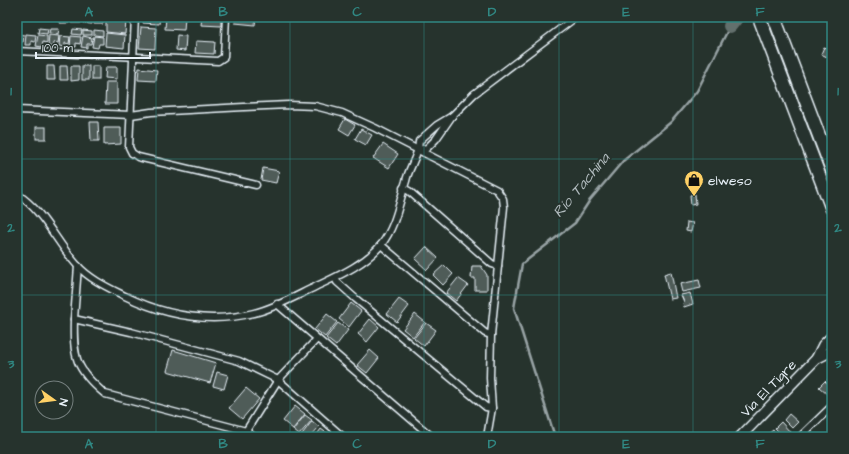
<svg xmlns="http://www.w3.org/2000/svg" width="849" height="454" font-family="'Architects Daughter',sans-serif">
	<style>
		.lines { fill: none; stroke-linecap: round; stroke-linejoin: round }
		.stream { stroke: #98a3a5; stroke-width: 2.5 }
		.river { stroke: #636f6d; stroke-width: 14 }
		.building { fill: #505c59; stroke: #e8f1f8 }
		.street-casing { stroke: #e8f1f8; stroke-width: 9 }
		.secondary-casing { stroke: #e8f1f8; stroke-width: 12 }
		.highway-casing { stroke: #e8f1f8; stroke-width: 15 }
		.street { stroke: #26332d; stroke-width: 6 }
		.secondary { stroke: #26332d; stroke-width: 9 }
		.highway { stroke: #26332d; stroke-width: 12 }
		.grid { fill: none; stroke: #308883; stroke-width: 1; stroke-opacity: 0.55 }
		.labels { text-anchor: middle; stroke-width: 4; stroke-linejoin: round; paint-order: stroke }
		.poi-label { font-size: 14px; fill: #e8f1f8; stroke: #26332d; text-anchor: start }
		.street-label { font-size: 14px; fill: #e8f1f8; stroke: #26332d }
		.water-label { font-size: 15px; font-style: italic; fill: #b3bdc0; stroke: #26332d }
		.neatline { fill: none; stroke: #308883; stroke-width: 1.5 }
		.grid-label { font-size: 13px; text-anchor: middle; font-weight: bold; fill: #308883 }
	</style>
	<rect width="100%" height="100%" fill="#26332d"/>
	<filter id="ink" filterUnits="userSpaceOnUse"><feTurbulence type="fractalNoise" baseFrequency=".025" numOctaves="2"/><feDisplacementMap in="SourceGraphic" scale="8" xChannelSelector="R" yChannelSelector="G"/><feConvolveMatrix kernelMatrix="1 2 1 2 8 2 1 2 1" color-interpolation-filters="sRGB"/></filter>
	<g filter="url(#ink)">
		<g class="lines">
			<polyline class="stream" points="555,437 514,308 522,264 575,223 590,200 623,161 671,122 697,91 730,26"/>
			<polyline class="river" points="730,26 737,17"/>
		</g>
		<g class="building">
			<polygon points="107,17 126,17 126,19"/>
			<polygon points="143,17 160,17 159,24 143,23"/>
			<polygon points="166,17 185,17 184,30 165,29"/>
			<polygon points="202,17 221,17 221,26 201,25"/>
			<polygon points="236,17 250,19 250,17 256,17 255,25 235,23"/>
			<polygon points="61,18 70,19 69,23 60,23"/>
			<polygon points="72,18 81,19 81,23 71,23"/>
			<polygon points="83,19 92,19 92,24 83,23"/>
			<polygon points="94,19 103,20 103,24 94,24"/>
			<polygon points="106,19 126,20 125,34 106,32"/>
			<polygon points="141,27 156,28 155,49 139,48"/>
			<polygon points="39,28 48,29 47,34 38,33"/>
			<polygon points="50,29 59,29 58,34 49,33"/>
			<polygon points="73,29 82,30 81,35 72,34"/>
			<polygon points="83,30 92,31 92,35 83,35"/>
			<polygon points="94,30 103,31 103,36 94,35"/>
			<polygon points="106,33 125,35 124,48 105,46"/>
			<polygon points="17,34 24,35 23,42 19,41 19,45 17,45"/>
			<polygon points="26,34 36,35 35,42 31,41 31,45 25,45"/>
			<polygon points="38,35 47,36 47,43 43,42 42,47 36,46"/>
			<polygon points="49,35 59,36 58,43 54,42 54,47 48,46"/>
			<polygon points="177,35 186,36 185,51 176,50"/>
			<polygon points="60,36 70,37 69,44 65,43 65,47 59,46"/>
			<polygon points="71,36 81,37 80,44 76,43 76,47 70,47"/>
			<polygon points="83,36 92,38 91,44 87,44 87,48 81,47"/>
			<polygon points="94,36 103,37 103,44 99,44 98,48 92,47"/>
			<polygon points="196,41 215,42 214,54 195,53"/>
			<polygon points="824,47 830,49 827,57 821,54"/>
			<polygon points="47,66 54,66 55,80 47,80"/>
			<polygon points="60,66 67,66 68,80 60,80"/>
			<polygon points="71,66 79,66 79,80 71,81"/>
			<rect x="82" y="66" width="7" height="14"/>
			<rect x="92" y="66" width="7" height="14"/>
			<polygon points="106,67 117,67 117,79 105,78"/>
			<polygon points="139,68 157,70 156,81 138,80"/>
			<polygon points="106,82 117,82 117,104 105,104"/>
			<polygon points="345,119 355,125 349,135 339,129"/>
			<polygon points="90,122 98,122 99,141 91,141"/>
			<rect x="36" y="127" width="10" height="12"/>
			<polygon points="104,128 121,128 121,144 104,145"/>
			<polygon points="361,129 372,135 366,145 355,139"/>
			<polygon points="383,144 398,154 389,168 373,158"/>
			<polygon points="263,168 279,171 276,183 261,180"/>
			<polygon points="695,194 696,204 691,205 690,195"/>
			<polygon points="687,222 693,223 691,232 686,231"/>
			<polygon points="426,247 438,258 427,270 415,259"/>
			<polygon points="444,265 453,274 443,285 433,275"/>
			<polygon points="472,266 481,266 487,275 487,290 475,290 475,278 471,278"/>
			<polygon points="671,272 676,298 670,299 664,274"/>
			<polygon points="458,278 468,285 456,301 446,293"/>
			<polygon points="699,280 701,288 682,292 680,284"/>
			<polygon points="690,293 693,304 684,307 683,303 684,302 681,295"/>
			<polygon points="399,299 409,306 397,322 387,314"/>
			<polygon points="351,303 361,311 349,327 339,319"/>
			<polygon points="327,314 337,322 325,337 315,329"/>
			<polygon points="415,314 425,322 413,337 403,329"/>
			<polygon points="370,319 379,327 367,342 358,334"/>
			<polygon points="338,323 348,330 336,346 326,338"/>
			<polygon points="426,323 436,330 424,346 414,338"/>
			<polygon points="173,350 216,363 210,383 167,371"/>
			<polygon points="370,350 379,358 367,373 357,365"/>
			<polygon points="217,372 228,375 224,389 213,386"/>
			<polygon points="832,375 832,385 827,380"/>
			<polygon points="825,381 832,388 828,395 819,387"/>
			<polygon points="246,388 259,399 242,419 229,408"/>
			<polygon points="295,406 305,414 293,429 283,421"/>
			<polygon points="789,414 798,422 792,428 784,420"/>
			<polygon points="305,415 312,420 299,435 293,430"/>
			<polygon points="312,421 319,427 310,437 300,437"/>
			<polygon points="781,422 791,433 787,437 784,437 775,428"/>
			<polygon points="321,429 328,434 326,437 315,437"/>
			<polygon points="773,430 780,437 769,437 767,435"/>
		</g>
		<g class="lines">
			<g class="street-casing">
				<g id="street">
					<polyline points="135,17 129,147 132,153 138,157 256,185"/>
					<polyline points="17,51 218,61 224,57 226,17"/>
					<polyline points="17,110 131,115 151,112 244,107 289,105 315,106 342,113 375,128 497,190 503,199 504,207 491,335 490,378 492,408 487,437"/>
					<polyline points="419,150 427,148 436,139 452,116 474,94 576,17"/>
					<polyline points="403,188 409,191 492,264 498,266"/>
					<path d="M17 194C44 211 56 242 77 265 89 279 109 288 125 296 166 316 209 324 254 313 275 308 296 296 315 287 338 276 364 265 381 245 396 226 399 203 406 181 409 167 419 155 419 141L437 125 452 116"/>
					<polyline points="381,245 485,333 491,335"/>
					<polyline points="78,266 74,319 131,332 239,361 278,380 343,437"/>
					<polyline points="335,278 337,282 356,299 486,407 492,408"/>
					<polyline points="277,304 432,437"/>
					<path d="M74 319C73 357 75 369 105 394L246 431"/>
					<polyline points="254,437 246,431 278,380 317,339"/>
					<polyline points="800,437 832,406"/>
				</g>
			</g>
			<g class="secondary-casing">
				<g id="secondary">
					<polyline points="816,359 823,345 832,336"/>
					<polyline points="740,437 816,359 832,351"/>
				</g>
			</g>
			<g class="highway-casing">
				<g id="highway">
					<polyline points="759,17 832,209"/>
					<polyline points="774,17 832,170"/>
				</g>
			</g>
			<use href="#street" class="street"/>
			<use href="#secondary" class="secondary"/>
			<use href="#highway" class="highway"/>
		</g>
	</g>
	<path class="grid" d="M156 17V437M290 17V437M424 17V437M559 17V437M693 17V437M17 159H832M17 295H832"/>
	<defs>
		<g id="shop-pin" transform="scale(1)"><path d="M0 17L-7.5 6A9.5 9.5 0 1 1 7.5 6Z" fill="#ffd166" stroke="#26332d"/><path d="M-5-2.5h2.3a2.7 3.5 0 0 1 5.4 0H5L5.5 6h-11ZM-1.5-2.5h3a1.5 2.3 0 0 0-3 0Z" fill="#111"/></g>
	</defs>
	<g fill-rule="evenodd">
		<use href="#shop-pin" x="694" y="180"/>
	</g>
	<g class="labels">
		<g class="poi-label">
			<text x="708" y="185">elweso</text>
		</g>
		<g class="street-label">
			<text transform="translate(768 388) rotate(-46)" y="5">Via El Tigre</text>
		</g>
		<g class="water-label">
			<text transform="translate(581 185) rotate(-50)" y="5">Río Tachina</text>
		</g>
	</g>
	<rect width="849" height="454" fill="none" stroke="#26332d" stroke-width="44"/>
	<g transform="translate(54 400) rotate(104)"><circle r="19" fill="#26332d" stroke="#747f7e"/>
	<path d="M0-3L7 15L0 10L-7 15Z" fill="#ffd166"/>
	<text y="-6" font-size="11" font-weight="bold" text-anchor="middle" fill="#e8f1f8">N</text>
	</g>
	<path d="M36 52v6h114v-6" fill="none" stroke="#e8f1f8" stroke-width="2"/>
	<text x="42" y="52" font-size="12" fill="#e8f1f8" stroke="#26332d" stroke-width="3" paint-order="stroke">100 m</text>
	<rect x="22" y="22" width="805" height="410" class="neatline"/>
	<g class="grid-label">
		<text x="89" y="16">A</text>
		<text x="223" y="16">B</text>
		<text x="357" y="16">C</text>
		<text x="492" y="16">D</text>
		<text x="626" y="16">E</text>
		<text x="760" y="16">F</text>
		<text x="11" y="95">1</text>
		<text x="838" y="95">1</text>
		<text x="11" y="232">2</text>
		<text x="838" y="232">2</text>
		<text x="11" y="368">3</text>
		<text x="838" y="368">3</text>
		<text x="89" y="448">A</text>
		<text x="223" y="448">B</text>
		<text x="357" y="448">C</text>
		<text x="492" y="448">D</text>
		<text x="626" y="448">E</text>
		<text x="760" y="448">F</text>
	</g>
</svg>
